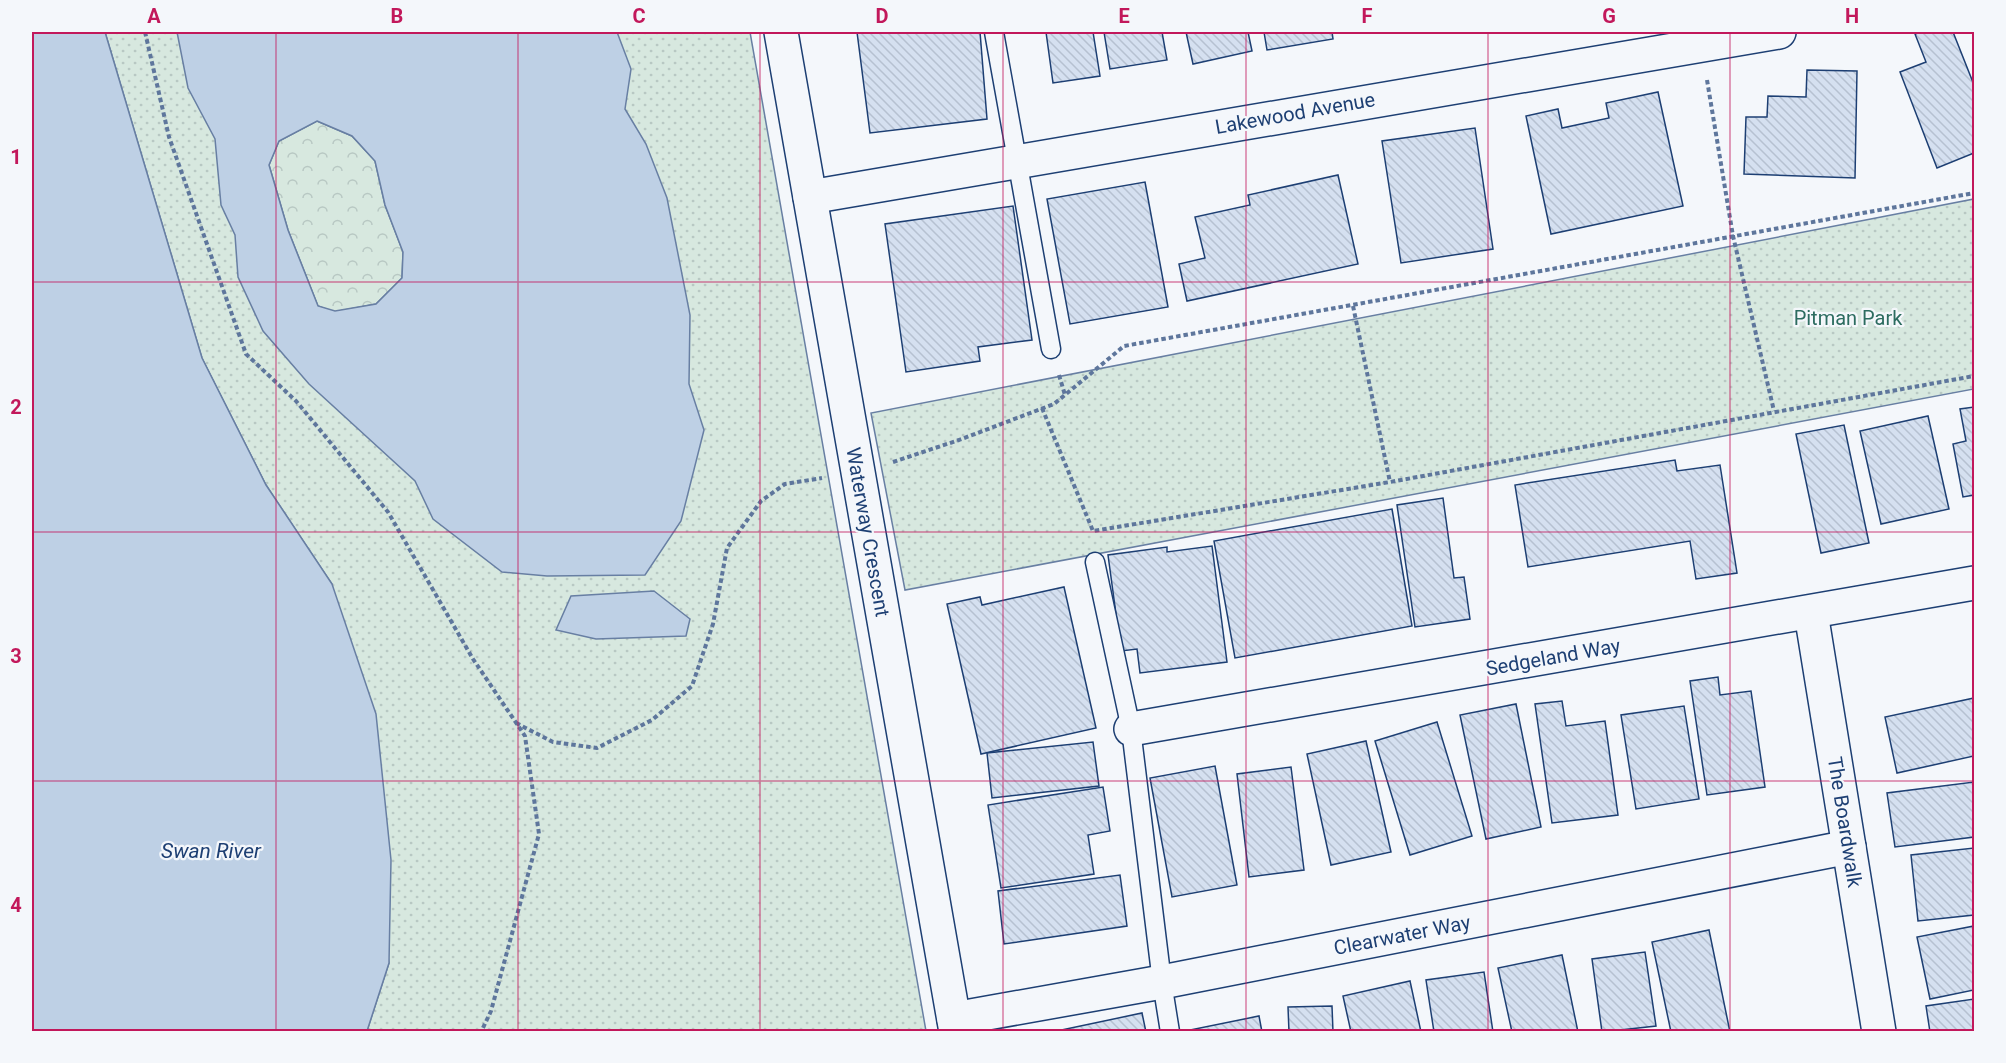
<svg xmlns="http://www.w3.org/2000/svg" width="2006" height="1063" font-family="Roboto,sans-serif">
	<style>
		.grass { fill: url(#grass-dots); stroke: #687fa3; stroke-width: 1.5 }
		.forest { fill: url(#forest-crowns); stroke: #687fa3; stroke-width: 1.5 }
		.water { fill: #bed0e5; stroke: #687fa3; stroke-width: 1.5; fill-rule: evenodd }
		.building { fill: url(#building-back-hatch); stroke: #1d3f73; stroke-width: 1.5 }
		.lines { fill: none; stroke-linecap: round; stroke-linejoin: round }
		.service-casing { stroke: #1d3f73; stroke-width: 21 }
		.minor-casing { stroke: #1d3f73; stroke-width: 36 }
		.tertiary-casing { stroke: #1d3f73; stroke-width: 36 }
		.path { stroke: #5e769c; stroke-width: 4; stroke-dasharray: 4.5 3; stroke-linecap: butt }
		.service { stroke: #f4f7fb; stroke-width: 18 }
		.minor { stroke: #f4f7fb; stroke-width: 33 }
		.tertiary { stroke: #f4f7fb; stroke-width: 33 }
		.grid { fill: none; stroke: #c2185b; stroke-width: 1.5; stroke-opacity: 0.55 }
		.labels { text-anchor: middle; stroke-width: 4.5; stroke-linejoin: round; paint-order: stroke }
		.street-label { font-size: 20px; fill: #1d3f73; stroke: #f4f7fb }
		.park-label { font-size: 20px; fill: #2c6c60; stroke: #f4f7fb }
		.water-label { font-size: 21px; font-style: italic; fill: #1d3f73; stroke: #f4f7fb }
		.neatline { fill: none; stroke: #c2185b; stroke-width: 2 }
		.grid-label { font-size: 20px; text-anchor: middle; font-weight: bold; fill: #c2185b }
	</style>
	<defs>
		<pattern id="grass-dots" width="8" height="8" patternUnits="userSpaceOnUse" patternTransform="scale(1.5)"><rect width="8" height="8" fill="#d7e8df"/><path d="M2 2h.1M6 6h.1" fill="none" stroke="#b8c8c3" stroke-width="1.8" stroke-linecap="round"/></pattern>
		<pattern id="forest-crowns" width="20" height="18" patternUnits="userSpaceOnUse" patternTransform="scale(1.5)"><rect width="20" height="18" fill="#d7e8df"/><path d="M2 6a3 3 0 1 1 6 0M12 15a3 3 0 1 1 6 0" fill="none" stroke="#b8c8c3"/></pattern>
		<pattern id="building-back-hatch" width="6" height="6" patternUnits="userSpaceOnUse" patternTransform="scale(1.5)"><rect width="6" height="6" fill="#d5e0f0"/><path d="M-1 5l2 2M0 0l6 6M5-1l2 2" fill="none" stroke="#b6c1d1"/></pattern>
	</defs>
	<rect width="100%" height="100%" fill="#f4f7fb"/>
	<g class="grass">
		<polygon points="105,32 750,32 926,1031 367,1031 389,963 332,584 266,485 202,358"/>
		<polygon points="1974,199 1974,389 905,590 871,413"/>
	</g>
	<polygon class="forest" points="317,121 352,136 375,161 385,205 403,252 402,278 376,304 334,312 318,306 288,230 269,165 279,141"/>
	<g class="water">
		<polygon points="32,32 105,32 202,358 266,485 332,584 376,714 391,860 389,963 367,1031 32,1031"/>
		<path d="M177 32H617L631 69 625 109 646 144 667 198 690 315 689 384 704 430 681 521 645 575 547 576 502 572 433 519 415 481 309 384 263 331 238 277 235 235 221 205 215 139 188 88ZM317 121 352 136 375 161 385 205 403 252 402 278 376 304 335 311 318 306 288 230 269 165 279 141Z"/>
		<polygon points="654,591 690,619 686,636 596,639 556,630 571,596"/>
	</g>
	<g class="building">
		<polygon points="857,32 980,32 987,119 870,133"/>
		<polygon points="1046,32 1093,32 1100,76 1053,83"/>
		<polygon points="1104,32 1162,32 1167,60 1110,69"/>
		<polygon points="1186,32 1248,32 1252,51 1193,64"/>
		<polygon points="1264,32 1332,32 1333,39 1267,50"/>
		<polygon points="1921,32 1953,32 1974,85 1974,153 1937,168 1900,72 1926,62 1915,34"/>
		<polygon points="1807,70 1857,71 1855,178 1744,174 1746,117 1767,117 1768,96 1806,97"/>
		<polygon points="1658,92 1683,206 1551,234 1526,116 1558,109 1562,128 1609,118 1606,103"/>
		<polygon points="1475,128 1493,249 1401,263 1382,141"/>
		<polygon points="1338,175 1358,264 1187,301 1179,264 1205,258 1195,217 1250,205 1248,195"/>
		<polygon points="1145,182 1168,307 1070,324 1047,199"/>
		<polygon points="1013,206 1032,340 978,347 980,361 906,372 885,224"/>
		<polygon points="1974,407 1974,495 1963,497 1953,444 1966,441 1960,409"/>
		<polygon points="1928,416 1949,509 1881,524 1860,431"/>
		<polygon points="1844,425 1869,543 1821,553 1796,434"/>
		<polygon points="1675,460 1677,471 1720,465 1737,573 1696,579 1690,541 1528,567 1515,485"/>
		<polygon points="1443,498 1454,578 1464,577 1470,619 1415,627 1397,505"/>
		<polygon points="1392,509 1412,626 1235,658 1214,541"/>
		<polygon points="1212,546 1227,662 1140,673 1137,649 1121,651 1108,555 1167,547 1167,552"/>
		<polygon points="1064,587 1096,728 981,754 947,604 980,597 982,605"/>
		<polygon points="1718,677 1720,695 1751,691 1765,787 1707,795 1690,681"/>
		<polygon points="1974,698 1974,756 1897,773 1885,717"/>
		<polygon points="1562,701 1566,726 1605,721 1618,815 1552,823 1535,704"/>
		<polygon points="1516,704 1541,827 1486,839 1460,715"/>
		<polygon points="1684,706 1699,799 1636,809 1621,715"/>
		<polygon points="1437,722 1472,836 1410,855 1375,741"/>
		<polygon points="1366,741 1391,852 1331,865 1307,754"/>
		<polygon points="1093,742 1099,786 992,798 987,753"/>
		<polygon points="1215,766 1237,885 1172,897 1150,778"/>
		<polygon points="1291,767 1304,870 1249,877 1237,774"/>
		<polygon points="1974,782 1974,837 1895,847 1887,793"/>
		<polygon points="1103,787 1110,831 1088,835 1094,874 1001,888 988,805"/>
		<polygon points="1974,848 1974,915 1918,921 1911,855"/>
		<polygon points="1120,875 1127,926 1004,944 998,891"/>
		<polygon points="1974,926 1974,990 1930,999 1917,937"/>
		<polygon points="1709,930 1730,1032 1671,1032 1652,942"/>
		<polygon points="1645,952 1656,1026 1602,1032 1592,959"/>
		<polygon points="1562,955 1578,1032 1512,1032 1498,968"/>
		<polygon points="1484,972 1493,1032 1434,1032 1426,980"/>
		<polygon points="1410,981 1421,1032 1351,1032 1343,996"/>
		<polygon points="1974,999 1974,1032 1930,1032 1926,1006"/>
		<polygon points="1332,1006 1333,1032 1289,1032 1288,1007"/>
		<polygon points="1142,1013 1146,1032 1052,1032"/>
		<polygon points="1259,1016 1262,1032 1191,1032 1190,1030"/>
	</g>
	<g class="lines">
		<g class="service-casing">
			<g id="service">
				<polyline points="994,32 1051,349"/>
				<polyline points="1095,562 1131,729 1162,982 1170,1032"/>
			</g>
		</g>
		<g class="minor-casing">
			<g id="minor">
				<polyline points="810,197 1779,32"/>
				<polyline points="1811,613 1879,1032"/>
				<polyline points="1131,729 1974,583"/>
				<polyline points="954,1019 1162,982 1849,847"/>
			</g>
		</g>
		<g class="tertiary-casing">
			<polyline id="tertiary" points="781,32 956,1032"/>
		</g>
		<g class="path">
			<polyline points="145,32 169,137 246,354 296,401 388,512 473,659 525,736 539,834 491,1011 481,1032"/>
			<polyline points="1707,80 1733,236 1774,411"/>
			<polyline points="1353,306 1390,482"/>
			<polyline points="1059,375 1065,395"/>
			<polyline points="1042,408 1093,531 1390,482 1974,376"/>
			<polyline points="893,462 959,440 1054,404 1124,346 1974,193"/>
			<polyline points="516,723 553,742 597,748 652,720 692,686 713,624 727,548 761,501 785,484 822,478"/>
		</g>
		<use href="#service" class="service"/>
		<use href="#minor" class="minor"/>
		<use href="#tertiary" class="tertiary"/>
	</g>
	<path class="grid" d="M276 32V1032M518 32V1032M760 32V1032M1003 32V1032M1246 32V1032M1488 32V1032M1730 32V1032M32 282H1974M32 532H1974M32 781H1974"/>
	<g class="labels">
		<g class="street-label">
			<text transform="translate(1295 113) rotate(-10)" y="7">Lakewood Avenue</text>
			<text transform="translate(868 532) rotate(80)" y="7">Waterway Crescent</text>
			<text transform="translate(1553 657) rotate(-10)" y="7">Sedgeland Way</text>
			<text transform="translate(1845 822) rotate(81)" y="7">The Boardwalk</text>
			<text transform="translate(1402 935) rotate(-11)" y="7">Clearwater Way</text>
		</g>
		<g class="park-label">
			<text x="1848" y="325">Pitman Park</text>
		</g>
		<g class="water-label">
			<text x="211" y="858">Swan River</text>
		</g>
	</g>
	<rect width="2006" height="1063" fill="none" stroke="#f4f7fb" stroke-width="66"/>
	<rect x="33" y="33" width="1940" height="997" class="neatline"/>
	<g class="grid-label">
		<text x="154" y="23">A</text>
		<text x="397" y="23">B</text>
		<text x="639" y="23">C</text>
		<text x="882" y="23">D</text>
		<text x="1124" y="23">E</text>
		<text x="1367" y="23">F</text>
		<text x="1609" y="23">G</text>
		<text x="1852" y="23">H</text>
		<text x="16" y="164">1</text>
		<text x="16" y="414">2</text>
		<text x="16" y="663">3</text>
		<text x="16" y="912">4</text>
	</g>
</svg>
